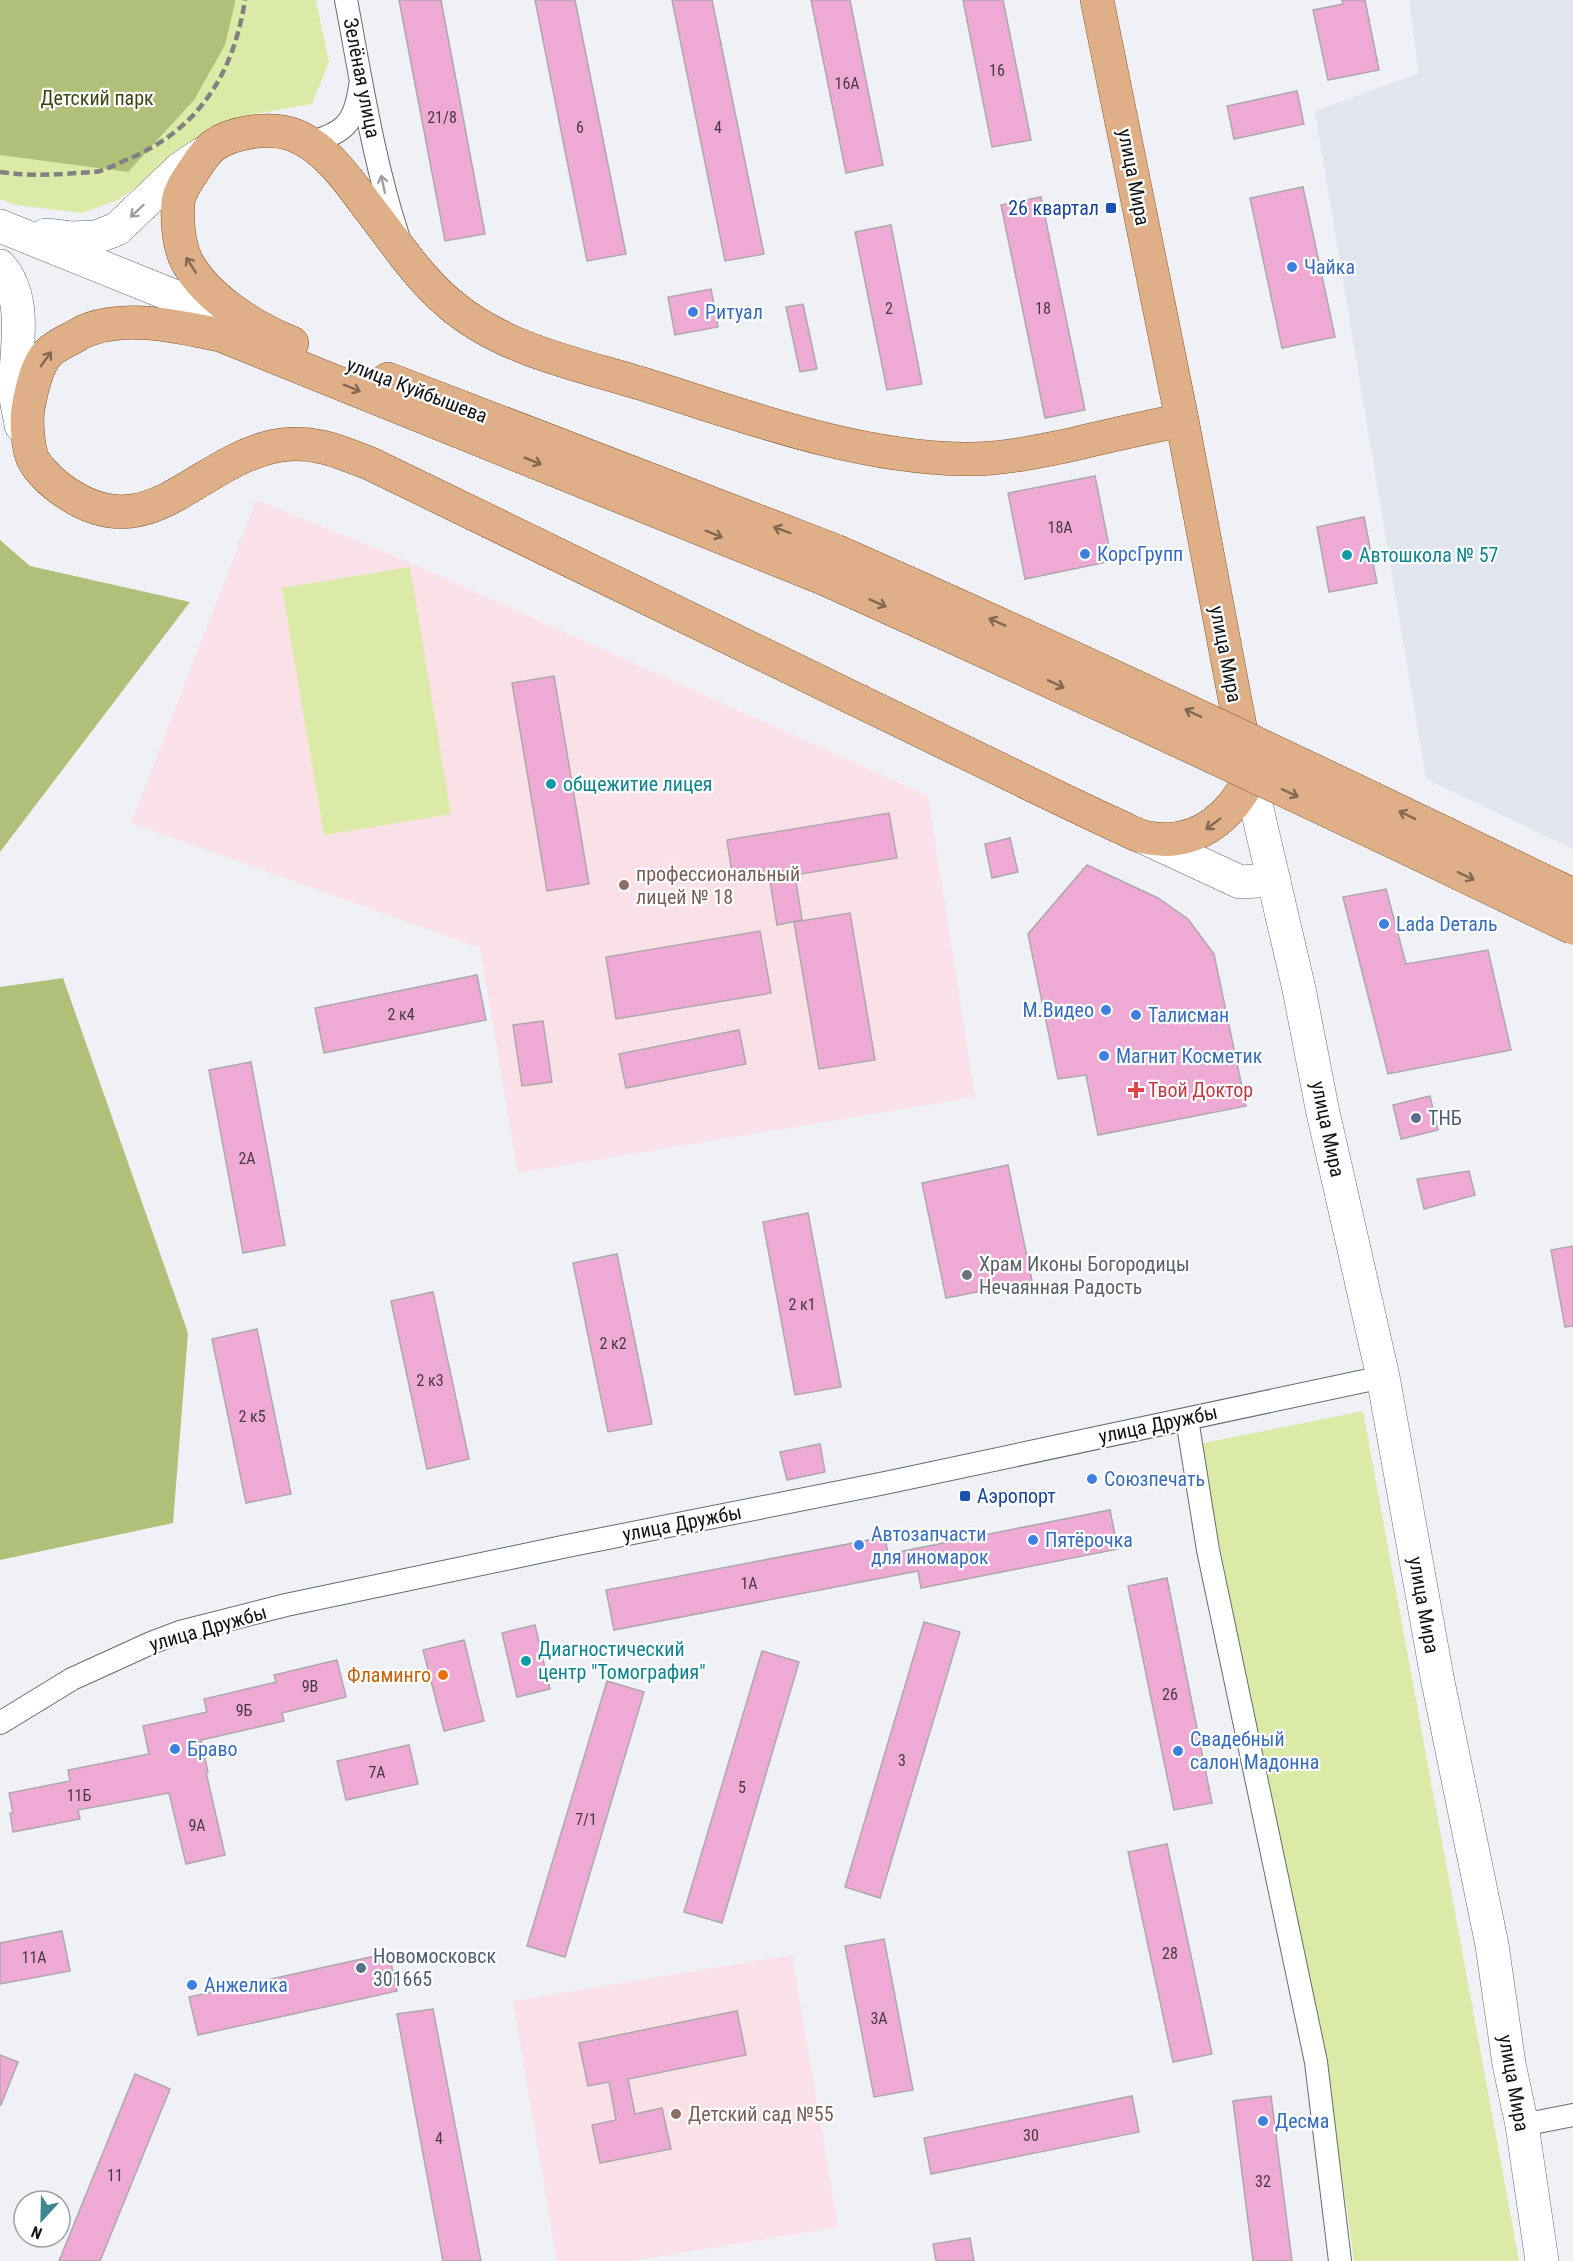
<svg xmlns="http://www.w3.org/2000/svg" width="1573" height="2261" font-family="'Roboto Condensed',sans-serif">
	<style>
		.built { fill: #e1e5f0 }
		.education { fill: #fae0e7 }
		.green { fill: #dbeaa7 }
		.forest { fill: #b1c079 }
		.building { fill: #eeaad4; stroke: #aca8ab; stroke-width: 1.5 }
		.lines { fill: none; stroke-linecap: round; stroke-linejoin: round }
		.street-casing { stroke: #696a6e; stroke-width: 24 }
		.secondary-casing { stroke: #696a6e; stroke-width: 34 }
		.primary-casing { stroke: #89562b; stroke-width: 34 }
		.street { stroke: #fff; stroke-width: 22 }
		.secondary { stroke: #fff; stroke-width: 33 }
		.primary { stroke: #dfb088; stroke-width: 33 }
		.rail { stroke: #808184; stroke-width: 4.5; stroke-dasharray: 9 4.5; stroke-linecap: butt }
		.primary-bridge-casing { stroke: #89562b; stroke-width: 34; stroke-linecap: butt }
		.primary-bridge { stroke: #dfb088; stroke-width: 33 }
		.oneway { stroke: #a0a0a1 }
		.oneway2 { stroke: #826953 }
		.transit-dot { fill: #1a4fb4; stroke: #fff; stroke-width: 2 }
		.shop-dot { fill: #3f7fe0; stroke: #fff; stroke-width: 2 }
		.culture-dot { fill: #0f9aa8; stroke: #fff; stroke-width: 2 }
		.education-dot { fill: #8d6e63; stroke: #fff; stroke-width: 2 }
		.health-dot { fill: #e0444e; stroke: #fff; stroke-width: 2 }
		.service-dot { fill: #5c6f8a; stroke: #fff; stroke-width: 2 }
		.worship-dot { fill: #6b7280; stroke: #fff; stroke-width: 2 }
		.food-dot { fill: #e8710a; stroke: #fff; stroke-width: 2 }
		.labels { text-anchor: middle; stroke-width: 4.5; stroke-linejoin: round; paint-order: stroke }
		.number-label { font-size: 16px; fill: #483843 }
		.street-label { font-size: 20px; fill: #111213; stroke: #fff }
		.park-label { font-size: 20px; fill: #3c4510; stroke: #fff }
		.transit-label { font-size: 20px; fill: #164399; stroke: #fff; text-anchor: end }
		.shop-label { font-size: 20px; fill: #366cbe; stroke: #fff; text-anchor: start }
		.culture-label { font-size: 20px; fill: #0d838f; stroke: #fff; text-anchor: start }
		.education-label { font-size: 20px; fill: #785e54; stroke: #fff; text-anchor: start }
		.health-label { font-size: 20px; fill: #be3a42; stroke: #fff; text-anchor: start }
		.service-label { font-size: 20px; fill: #4e5e75; stroke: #fff; text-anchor: start }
		.worship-label { font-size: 20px; fill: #5b616d; stroke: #fff; text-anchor: start }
		.food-label { font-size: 20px; fill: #c56008; stroke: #fff; text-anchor: end }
	</style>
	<rect width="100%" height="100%" fill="#f0f1f6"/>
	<polygon class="built" points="1409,0 1573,0 1573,849 1426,779 1315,111 1419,73"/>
	<g class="education">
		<polygon points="256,500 404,560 928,796 975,1097 518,1173 480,948 131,823"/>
		<polygon points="792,1955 838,2227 633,2261 557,2261 513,2001"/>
	</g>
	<g class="green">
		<polygon points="0,0 316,0 329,62 312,104 243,116 116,201 82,213 15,205 0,199"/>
		<polygon points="410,567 451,814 324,835 282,588"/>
		<polygon points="1363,1411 1519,2261 1354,2261 1341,2168 1314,2011 1199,1444"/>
	</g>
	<g class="forest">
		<polygon points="0,0 235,0 235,3 225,45 194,100 128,172 0,155"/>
		<polygon points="0,540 30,566 190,602 0,852"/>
		<polygon points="63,978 188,1333 173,1523 0,1560 0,987"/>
	</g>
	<g class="building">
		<polygon points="399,0 441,0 485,234 445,241"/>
		<polygon points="535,0 575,0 626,254 587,261"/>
		<polygon points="672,0 712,0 764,254 725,261"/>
		<polygon points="811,0 850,0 883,165 846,173"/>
		<polygon points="963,0 1003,0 1031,140 992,147"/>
		<polygon points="1342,0 1365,0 1379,70 1328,80 1313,10 1343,4"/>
		<polygon points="1297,91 1304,124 1234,139 1227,106"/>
		<polygon points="1303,187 1335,337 1282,348 1250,198"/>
		<polygon points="1041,197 1085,410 1045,418 1001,205"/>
		<polygon points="891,225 922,384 887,390 855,232"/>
		<polygon points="711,289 718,327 675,335 668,297"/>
		<polygon points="803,304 817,369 800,372 786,307"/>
		<polygon points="1095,476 1112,561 1025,579 1008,493"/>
		<polygon points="1364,517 1377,583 1329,592 1317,527"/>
		<polygon points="554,676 589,884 547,891 512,683"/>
		<polygon points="889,813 897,858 795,875 802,920 777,925 769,875 733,880 727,840"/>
		<polygon points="1010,838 1018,872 992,878 985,844"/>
		<polygon points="1087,865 1158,898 1188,919 1214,954 1246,1106 1098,1135 1086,1075 1058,1079 1028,934"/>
		<polygon points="1386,889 1406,964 1488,950 1511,1050 1388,1074 1343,897"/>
		<polygon points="850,913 875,1060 819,1069 794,922"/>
		<polygon points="760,931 771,993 616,1019 606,957"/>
		<polygon points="477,975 486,1020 324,1053 315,1008"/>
		<polygon points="543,1021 552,1082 522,1086 513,1025"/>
		<polygon points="739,1030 746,1064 626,1088 619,1054"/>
		<polygon points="251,1062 285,1245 243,1253 209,1070"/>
		<polygon points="1430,1096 1438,1130 1401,1139 1393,1105"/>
		<polygon points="1008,1165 1032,1281 946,1298 922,1183"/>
		<polygon points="1469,1171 1475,1195 1424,1209 1417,1179"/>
		<polygon points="808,1213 841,1387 795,1395 763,1222"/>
		<polygon points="1573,1246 1573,1326 1565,1327 1551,1250"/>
		<polygon points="617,1254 652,1424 608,1432 573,1263"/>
		<polygon points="433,1292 469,1459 427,1469 391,1301"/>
		<polygon points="257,1329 291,1494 246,1503 212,1339"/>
		<polygon points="820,1444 825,1472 787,1480 780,1452"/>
		<polygon points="1110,1510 1118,1549 921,1588 918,1571 614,1630 606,1590 885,1537 888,1554"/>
		<polygon points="1167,1578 1212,1803 1174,1810 1128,1586"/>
		<polygon points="924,1622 960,1632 880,1898 845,1887"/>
		<polygon points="535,1625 550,1689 517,1697 502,1633"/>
		<polygon points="464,1640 484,1721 444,1731 423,1650"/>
		<polygon points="762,1651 799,1662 722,1923 684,1912"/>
		<polygon points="337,1660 346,1697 282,1713 284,1721 201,1740 208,1772 206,1772 225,1855 186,1864 169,1793 78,1810 80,1819 13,1832 10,1813 13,1813 9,1793 70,1781 68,1770 149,1754 143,1726 207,1712 204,1699 276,1682 274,1675"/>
		<polygon points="607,1681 644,1692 565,1957 527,1946"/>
		<polygon points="409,1745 418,1784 346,1800 337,1761"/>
		<polygon points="1167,1844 1212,2054 1173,2062 1128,1852"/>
		<polygon points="62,1931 70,1971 0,1984 0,1943"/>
		<polygon points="884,1939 913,2090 874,2097 845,1946"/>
		<polygon points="389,1953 397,1991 198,2035 189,1997"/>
		<polygon points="433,2009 481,2261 443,2261 397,2014"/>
		<polygon points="737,2011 746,2055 628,2079 635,2114 662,2108 671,2149 600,2163 592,2125 616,2120 609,2082 588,2086 579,2043"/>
		<polygon points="0,2055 18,2062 1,2105 0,2105"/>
		<polygon points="135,2074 170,2089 100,2261 59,2261"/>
		<polygon points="1132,2096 1139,2132 931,2174 924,2138"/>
		<polygon points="1271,2096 1292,2261 1253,2261 1233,2101"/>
		<polygon points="970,2238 974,2261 936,2261 933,2244"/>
	</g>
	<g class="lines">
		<g class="street-casing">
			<g id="street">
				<path d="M346 0C361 79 373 159 398 236"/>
				<path d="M307 143C344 134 355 123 360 86"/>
				<polyline points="1187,1419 1208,1550 1316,2062 1340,2261"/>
				<polyline points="0,1723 72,1679 151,1643 180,1632 286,1605 567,1546 885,1483 1383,1377"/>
				<polyline points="1522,2125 1573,2115"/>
			</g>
		</g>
		<g class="secondary-casing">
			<g id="secondary">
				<polyline points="0,226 246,325"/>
				<polyline points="46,235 71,238 96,237 117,229 180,169 202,154"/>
				<path d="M0 266C31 302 13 355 16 397 17 406 20 416 21 425"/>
				<polyline points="1250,779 1299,989 1322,1108 1383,1377 1437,1677 1492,1945 1509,2064 1522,2125 1542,2261"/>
				<polyline points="1143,837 1240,882 1274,880"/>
			</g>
		</g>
		<g class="primary-casing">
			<g id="primary">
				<path d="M292 343C255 328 207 299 187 262 178 244 177 223 178 203 179 192 186 182 192 173 198 164 204 153 213 146 232 132 268 127 291 134 324 145 348 180 368 207 394 240 418 278 451 305 505 351 582 365 649 386 751 418 855 457 963 459 999 460 1035 452 1070 445 1107 436 1144 428 1182 420"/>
				<polyline points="388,379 836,551"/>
				<path d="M825 579 220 335C179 327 132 315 90 329 83 331 76 336 70 339 62 343 49 350 44 358 35 372 31 392 28 409 26 421 28 442 31 454 34 465 48 479 57 486 146 556 193 463 275 446 311 439 338 451 371 464L1067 802C1084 810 1101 818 1118 826 1126 829 1135 835 1144 837 1193 848 1228 820 1250 779L1182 420 1097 0"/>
			</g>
		</g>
		<use href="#street" class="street"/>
		<use href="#secondary" class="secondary"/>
		<use href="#primary" class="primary"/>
		<path class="rail" d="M0 172C29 176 48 175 77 173 85 172 93 173 100 171 109 168 117 164 126 160 197 131 233 76 245 0"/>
		<g class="primary-bridge-casing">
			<g id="primary-bridge">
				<path d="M836 551C1084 660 1329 777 1573 895"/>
				<path d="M825 579C1076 692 1325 808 1573 928"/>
			</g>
		</g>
		<use href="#primary-bridge" class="primary-bridge"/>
	</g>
	<defs><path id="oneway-shaft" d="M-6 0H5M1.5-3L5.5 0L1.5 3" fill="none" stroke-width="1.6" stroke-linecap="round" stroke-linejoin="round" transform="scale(1.5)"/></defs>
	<g class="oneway">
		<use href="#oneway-shaft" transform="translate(383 184) rotate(-102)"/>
		<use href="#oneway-shaft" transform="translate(137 211) rotate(137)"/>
	</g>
	<g class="oneway2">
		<use href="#oneway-shaft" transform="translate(191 265) rotate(-122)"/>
		<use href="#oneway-shaft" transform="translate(46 359) rotate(-54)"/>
		<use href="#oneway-shaft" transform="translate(352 388) rotate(22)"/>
		<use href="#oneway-shaft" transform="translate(533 461) rotate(22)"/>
		<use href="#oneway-shaft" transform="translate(782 530) rotate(-159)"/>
		<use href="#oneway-shaft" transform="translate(714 534) rotate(22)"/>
		<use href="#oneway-shaft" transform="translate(878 603) rotate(24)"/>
		<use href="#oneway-shaft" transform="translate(997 622) rotate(-156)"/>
		<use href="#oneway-shaft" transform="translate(1056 684) rotate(25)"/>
		<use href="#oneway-shaft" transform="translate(1193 713) rotate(-155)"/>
		<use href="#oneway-shaft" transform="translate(1290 793) rotate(25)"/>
		<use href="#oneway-shaft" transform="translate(1407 815) rotate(-154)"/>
		<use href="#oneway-shaft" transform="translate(1213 824) rotate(143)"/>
		<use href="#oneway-shaft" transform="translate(1466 876) rotate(26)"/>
	</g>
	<g class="transit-dot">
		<rect x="1105" y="202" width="12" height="12" rx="3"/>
		<rect x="959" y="1490" width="12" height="12" rx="3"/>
	</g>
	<g class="shop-dot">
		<circle cx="1292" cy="267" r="6"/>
		<circle cx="693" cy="312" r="6"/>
		<circle cx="1085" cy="554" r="6"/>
		<circle cx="1384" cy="924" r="6"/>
		<circle cx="1106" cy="1010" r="6"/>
		<circle cx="1136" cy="1015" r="6"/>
		<circle cx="1104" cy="1056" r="6"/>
		<circle cx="1092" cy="1479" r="6"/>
		<circle cx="1033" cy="1540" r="6"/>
		<circle cx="859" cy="1545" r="6"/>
		<circle cx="175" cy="1749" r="6"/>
		<circle cx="1178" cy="1751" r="6"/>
		<circle cx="192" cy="1985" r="6"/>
		<circle cx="1263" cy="2121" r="6"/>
	</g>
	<g class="culture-dot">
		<circle cx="1347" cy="555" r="6"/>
		<circle cx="551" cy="784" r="6"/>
		<circle cx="526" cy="1661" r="6"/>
	</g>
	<g class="education-dot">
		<circle cx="624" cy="885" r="6"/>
		<circle cx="676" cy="2114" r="6"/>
	</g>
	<path class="health-dot" d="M1133 1081h6v6h6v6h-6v6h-6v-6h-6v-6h6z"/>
	<g class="service-dot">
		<circle cx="1416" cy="1118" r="6"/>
		<circle cx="361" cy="1968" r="6"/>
	</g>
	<circle class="worship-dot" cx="967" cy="1275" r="6"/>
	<circle class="food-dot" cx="443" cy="1675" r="6"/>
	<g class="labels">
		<g class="number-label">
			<text x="997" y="76">16</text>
			<text x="847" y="89">16А</text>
			<text x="442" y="123">21/8</text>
			<text x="580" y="133">6</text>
			<text x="718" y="133">4</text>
			<text x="889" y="314">2</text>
			<text x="1043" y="314">18</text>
			<text x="1060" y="533">18А</text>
			<text x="401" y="1020">2 к4</text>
			<text x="247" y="1164">2А</text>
			<text x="802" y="1310">2 к1</text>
			<text x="613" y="1349">2 к2</text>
			<text x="430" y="1386">2 к3</text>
			<text x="252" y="1422">2 к5</text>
			<text x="749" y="1589">1А</text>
			<text x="310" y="1692">9В</text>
			<text x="1170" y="1700">26</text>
			<text x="244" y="1716">9Б</text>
			<text x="902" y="1766">3</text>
			<text x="377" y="1778">7А</text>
			<text x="742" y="1793">5</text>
			<text x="79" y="1801">11Б</text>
			<text x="586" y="1825">7/1</text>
			<text x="197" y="1831">9А</text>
			<text x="1170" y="1959">28</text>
			<text x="34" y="1963">11А</text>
			<text x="879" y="2024">3А</text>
			<text x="1031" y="2141">30</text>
			<text x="439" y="2144">4</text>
			<text x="115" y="2181">11</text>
			<text x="1263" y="2187">32</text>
		</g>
		<g class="street-label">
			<text transform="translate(362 78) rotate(79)" y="7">Зелёная улица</text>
			<text transform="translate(1134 177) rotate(79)" y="7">улица Мира</text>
			<text transform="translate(417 390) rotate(21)" y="7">улица Куйбышева</text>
			<text transform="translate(1226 654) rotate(79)" y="7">улица Мира</text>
			<text transform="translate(1328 1129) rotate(78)" y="7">улица Мира</text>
			<text transform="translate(1158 1424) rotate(-12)" y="7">улица Дружбы</text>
			<text transform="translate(682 1523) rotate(-11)" y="7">улица Дружбы</text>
			<text transform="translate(1424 1605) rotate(80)" y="7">улица Мира</text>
			<text transform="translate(208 1628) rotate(-16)" y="7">улица Дружбы</text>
			<text transform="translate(1514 2083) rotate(80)" y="7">улица Мира</text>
		</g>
		<g class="park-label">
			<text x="97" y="105">Детский парк</text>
		</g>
		<g class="transit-label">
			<text x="1099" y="215">26 квартал</text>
			<text x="977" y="1503" text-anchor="start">Аэропорт</text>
		</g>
		<g class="shop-label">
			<text x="1304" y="274">Чайка</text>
			<text x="705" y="319">Ритуал</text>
			<text x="1097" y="561">КорсГрупп</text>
			<text x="1396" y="931">Lada Dеталь</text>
			<text x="1094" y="1017" text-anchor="end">М.Видео</text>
			<text x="1148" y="1022">Талисман</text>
			<text x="1116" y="1063">Магнит Косметик</text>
			<text x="1104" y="1486">Союзпечать</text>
			<text x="871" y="1541">Автозапчасти<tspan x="871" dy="23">для иномарок</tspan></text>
			<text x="1045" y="1547">Пятёрочка</text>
			<text x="1190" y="1746">Свадебный<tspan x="1190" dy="23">салон Мадонна</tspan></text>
			<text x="187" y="1756">Браво</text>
			<text x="204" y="1992">Анжелика</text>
			<text x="1275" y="2128">Десма</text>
		</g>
		<g class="culture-label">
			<text x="1359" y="562">Автошкола № 57</text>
			<text x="563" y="791">общежитие лицея</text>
			<text x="538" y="1656">Диагностический<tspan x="538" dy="23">центр "Томография"</tspan></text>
		</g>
		<g class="education-label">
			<text x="636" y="881">профессиональный<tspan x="636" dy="23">лицей № 18</tspan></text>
			<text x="688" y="2121">Детский сад №55</text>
		</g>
		<g class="health-label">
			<text x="1148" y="1097">Твой Доктор</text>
		</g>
		<g class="service-label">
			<text x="1428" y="1125">ТНБ</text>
			<text x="373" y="1963">Новомосковск<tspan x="373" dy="23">301665</tspan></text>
		</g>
		<g class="worship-label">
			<text x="979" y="1271">Храм Иконы Богородицы<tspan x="979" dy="23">Нечаянная Радость</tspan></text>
		</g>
		<g class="food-label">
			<text x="431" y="1682">Фламинго</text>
		</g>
	</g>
	<g transform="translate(42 2219) rotate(202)"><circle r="28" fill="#ffffff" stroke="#a0a0a1" stroke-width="1.5"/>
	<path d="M0-4.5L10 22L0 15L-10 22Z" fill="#418693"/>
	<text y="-9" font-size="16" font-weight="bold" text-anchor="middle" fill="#111213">N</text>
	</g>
</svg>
